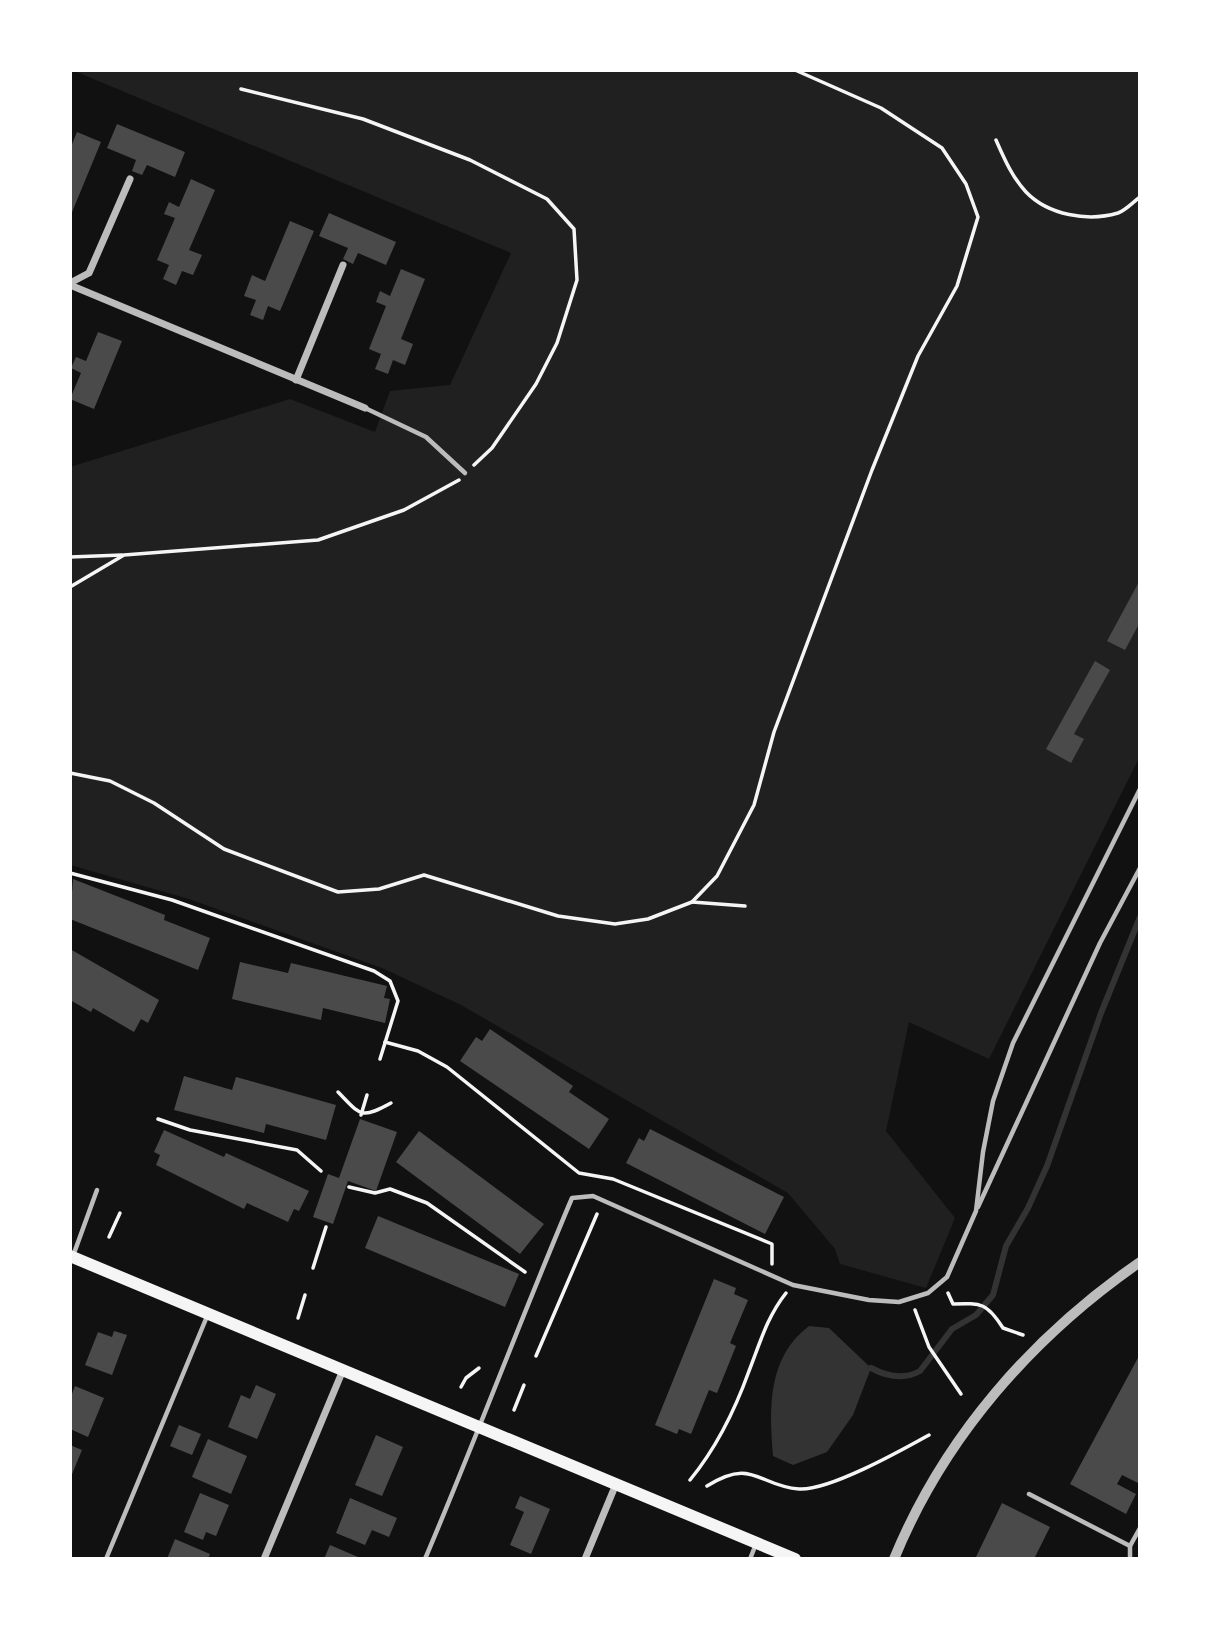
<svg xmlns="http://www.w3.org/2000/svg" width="1210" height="1629" font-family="'Space Grotesk',sans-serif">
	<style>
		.green { fill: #202020 }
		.water { fill: #333 }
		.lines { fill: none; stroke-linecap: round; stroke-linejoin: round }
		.stream { stroke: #333; stroke-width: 6 }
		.building { fill: #4a4a4a }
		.path { stroke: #f5f5f5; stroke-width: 3.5 }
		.service { stroke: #bcbcbc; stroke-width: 4.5 }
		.minor { stroke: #bcbcbc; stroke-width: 7 }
		.tertiary { stroke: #bcbcbc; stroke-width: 10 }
		.secondary { stroke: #f5f5f5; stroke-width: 12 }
	</style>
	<rect width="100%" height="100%" fill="#111"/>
	<polygon class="green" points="72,70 1140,70 1140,756 989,1059 909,1022 886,1131 955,1218 926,1288 840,1264 835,1249 788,1193 461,1005 382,968 189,899 70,865 70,467 290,399 375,432 390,391 450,385 511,253"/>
	<path class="water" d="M809 1326 829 1328 871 1368 853 1415 827 1452 793 1465 773 1456C769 1408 767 1358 809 1326Z"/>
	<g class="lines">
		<path class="stream" d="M871 1368C886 1376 904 1380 920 1371L952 1329 976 1315 993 1295 1006 1246 1028 1208 1047 1166 1101 1013 1140 917"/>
	</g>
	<g class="building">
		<polygon points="117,124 185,152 175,177 147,165 142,175 132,171 136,160 107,148"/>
		<polygon points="77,132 101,142 70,217 70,149"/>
		<polygon points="191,179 215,190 189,250 202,255 193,275 182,271 176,285 163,279 169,265 157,260 175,218 164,214 169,202 179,207"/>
		<polygon points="329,213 396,242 386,265 358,253 353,264 343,259 348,248 319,236"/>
		<polygon points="290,221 314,231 280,311 268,306 263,320 250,315 256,300 244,296 252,275 265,281"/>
		<polygon points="401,269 425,279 401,339 413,344 405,365 393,360 388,374 375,369 381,354 369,349 386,306 376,302 380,291 390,296"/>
		<polygon points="98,332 122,341 94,409 70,399 81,373 71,368 76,357 86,361"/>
		<polygon points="1140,580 1140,622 1125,650 1107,641"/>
		<polygon points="1095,661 1110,670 1074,734 1084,739 1071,763 1046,749"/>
		<polygon points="73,879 165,915 164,920 210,938 198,970 70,919"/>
		<polygon points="70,949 159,1000 148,1023 141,1019 134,1032 93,1008 91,1012 70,1000"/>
		<polygon points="240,962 288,973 291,963 387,986 384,998 390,999 385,1023 323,1008 321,1020 232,999"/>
		<polygon points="490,1029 573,1086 569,1092 609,1119 589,1149 460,1061 476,1037 482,1041"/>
		<polygon points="184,1076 232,1090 236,1077 336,1105 326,1140 266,1124 264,1133 174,1110"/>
		<polygon points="360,1119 397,1132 376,1191 348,1181 333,1224 313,1217 328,1174 339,1178"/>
		<polygon points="650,1129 784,1197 765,1234 626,1163 639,1138 644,1141"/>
		<polygon points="164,1130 224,1157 226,1153 309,1191 299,1211 294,1209 288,1222 247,1203 244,1209 156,1165 160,1155 154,1152"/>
		<polygon points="419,1131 544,1224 520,1254 396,1162"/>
		<polygon points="378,1216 519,1274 505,1307 365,1248"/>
		<polygon points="714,1279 736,1288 734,1294 748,1300 730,1343 736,1346 717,1393 709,1390 691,1434 679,1429 677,1434 655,1425"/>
		<polygon points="114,1331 127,1335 112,1375 85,1365 98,1332 112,1337"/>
		<polygon points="1140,1354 1140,1484 1122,1475 1117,1484 1136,1494 1126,1514 1070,1484"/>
		<polygon points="256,1385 276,1394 257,1439 228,1427 241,1395 250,1399"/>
		<polygon points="75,1386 104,1398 88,1437 70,1429 70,1399"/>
		<polygon points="179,1425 201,1434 192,1455 170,1446"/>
		<polygon points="376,1435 403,1447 382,1496 355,1485"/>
		<polygon points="208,1439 247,1456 231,1494 192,1477"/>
		<polygon points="70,1445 82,1450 70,1479"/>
		<polygon points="200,1493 229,1505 216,1536 206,1532 203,1540 184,1532"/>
		<polygon points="520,1496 550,1509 531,1554 510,1545 524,1512 515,1508"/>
		<polygon points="350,1498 397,1518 389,1537 372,1530 365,1545 336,1533"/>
		<polygon points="1002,1503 1050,1527 1034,1559 975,1559"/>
		<polygon points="175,1539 210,1554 208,1559 167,1559"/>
		<polygon points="330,1545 358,1557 357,1559 324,1559"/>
	</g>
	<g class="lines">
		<g class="path">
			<polyline points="241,89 363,119 470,160 547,199 574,229 577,280 557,343 536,384 492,448 474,465"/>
			<path d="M996 140C1004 158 1012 177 1026 192 1048 215 1088 222 1118 213 1126 210 1133 202 1140 197"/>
			<polyline points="70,557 122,555"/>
			<polyline points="70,587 124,555 318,540 404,510 459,480"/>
			<polyline points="70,773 110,781 154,803 224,849 338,892 379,889 424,875 558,916 615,924 648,919 692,902 717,876 754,805 774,732 872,470 918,356 957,286 978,217 966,184 942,148 881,108 795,70"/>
			<polyline points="70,873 172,900 374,971 390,981 398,1001 380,1059"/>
			<polyline points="692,902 745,906"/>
			<polyline points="385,1042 418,1051 447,1067 579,1173 613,1179 772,1244 772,1264"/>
			<path d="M338 1092C361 1115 360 1120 391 1103"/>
			<polyline points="361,1115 367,1095"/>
			<polyline points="158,1119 190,1130 297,1150 321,1171"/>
			<polyline points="349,1187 375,1193 390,1189 427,1203 525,1272"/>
			<polyline points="109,1237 120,1213"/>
			<polyline points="313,1268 326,1227"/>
			<path d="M948 1293 953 1304C982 1303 987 1303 1003 1328L1023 1335"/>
			<polyline points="915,1310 929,1347 961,1394"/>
			<polyline points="298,1318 305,1295"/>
			<polyline points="536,1356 597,1214"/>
			<polyline points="461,1387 466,1378 479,1368"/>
			<polyline points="514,1410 524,1385"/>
			<path d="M690 1480C717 1447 735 1410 749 1371 760 1343 767 1317 786 1293"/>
			<path d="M707 1486C753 1457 758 1486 799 1489 829 1491 902 1450 929 1435"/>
		</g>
		<g class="service">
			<polyline points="365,408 426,437 465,473"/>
			<polyline points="978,1207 1100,943 1140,868"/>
			<polyline points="73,1256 97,1190"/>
			<polyline points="1029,1494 1130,1546"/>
			<polyline points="106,1559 208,1314"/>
			<path d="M425 1559C476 1439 521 1318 572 1198L593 1196 793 1285 869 1300 899 1302 928 1293 947 1277 976 1211 983 1152 993 1101 1013 1043 1140 789"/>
			<polyline points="750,1559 756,1544"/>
			<polyline points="1130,1559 1130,1546 1140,1528"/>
		</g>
		<g class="minor">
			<polyline points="70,283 89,273 130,179"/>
			<polyline points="70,285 365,408"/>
			<polyline points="296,380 343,265"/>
			<polyline points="264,1559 343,1370"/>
			<polyline points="585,1559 616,1484"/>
		</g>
		<path class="tertiary" d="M894 1559C944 1437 1032 1337 1140 1262"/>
		<polyline class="secondary" points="70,1256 795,1559"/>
	</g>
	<rect width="1210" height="1629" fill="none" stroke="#ffffff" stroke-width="144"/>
</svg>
